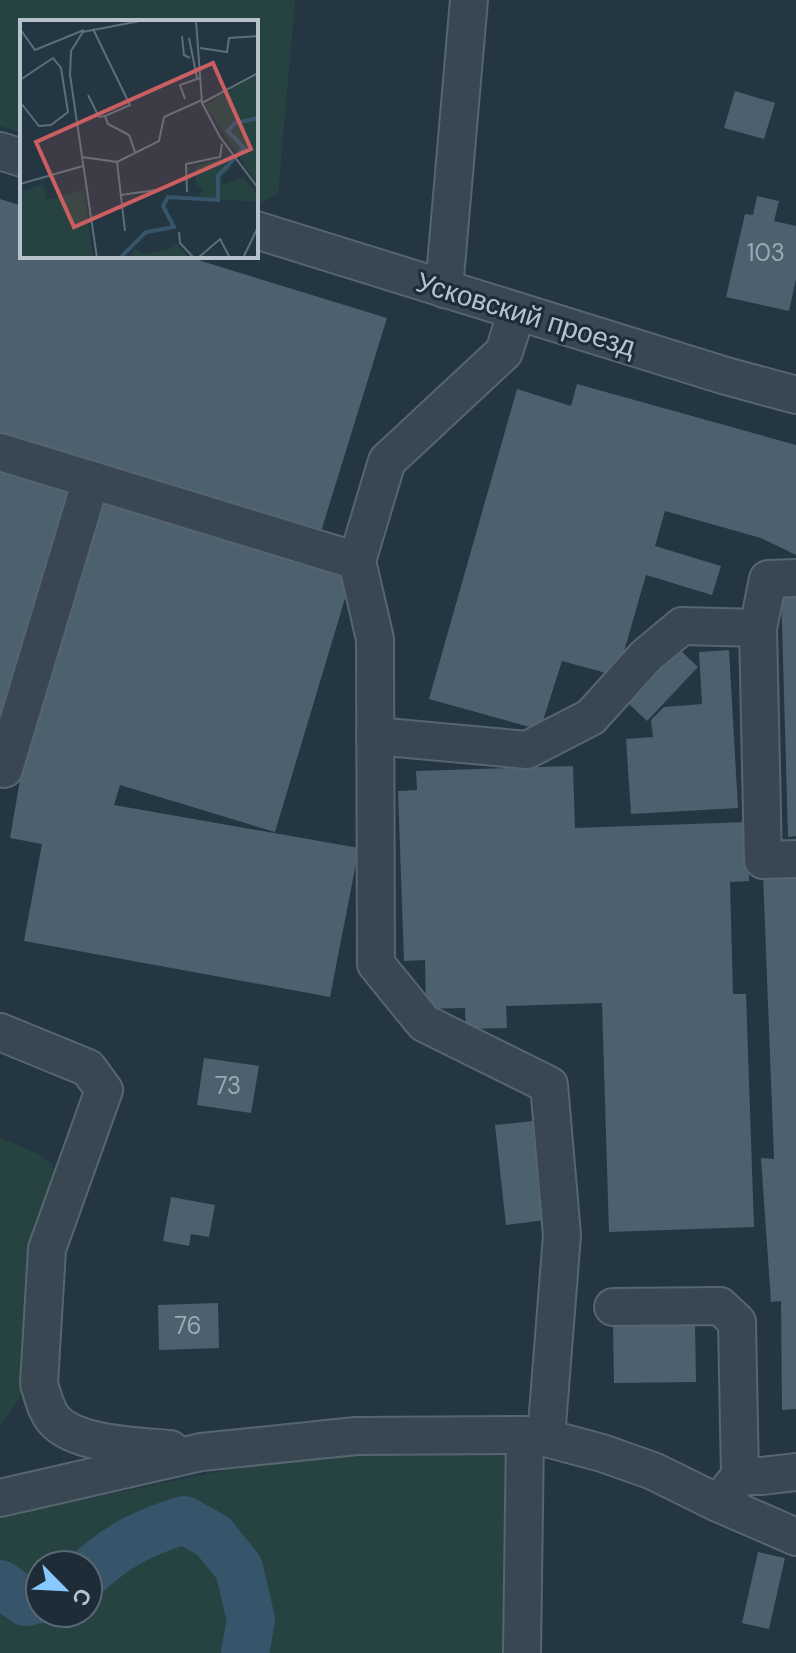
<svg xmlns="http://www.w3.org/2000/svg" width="796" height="1653" font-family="'DM Sans',sans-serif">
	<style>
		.green { fill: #264342; fill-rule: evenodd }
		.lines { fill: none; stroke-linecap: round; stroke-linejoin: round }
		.river { stroke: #37556a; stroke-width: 48 }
		.building { fill: #4c606e }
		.minor-casing { stroke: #56656f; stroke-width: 40 }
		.minor { stroke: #384752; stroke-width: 36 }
		.labels { text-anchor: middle; stroke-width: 6; stroke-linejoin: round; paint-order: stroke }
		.number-label { font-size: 24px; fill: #9baab4 }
		.street-label { font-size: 28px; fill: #b5c2cc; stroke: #1d2c37 }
		.inset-river { fill: none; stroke: #37556a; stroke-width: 4 }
		.inset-road { fill: none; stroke: #5e6e79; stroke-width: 2 }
		.view { fill: #ca5e61; fill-opacity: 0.15; stroke: #ca5e61; stroke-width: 4 }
		.inset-edge { fill: none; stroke: #b5c2cc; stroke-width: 4 }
	</style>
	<rect width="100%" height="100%" fill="#243642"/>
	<g class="green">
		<polygon points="0,0 295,0 278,194 256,205 256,22 22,22 22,133 0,126"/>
		<polygon points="0,1138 39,1154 52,1164 56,1179 39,1241 24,1337 29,1369 25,1386 18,1401 0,1426"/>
		<path d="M500 1450 509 1461 508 1653H0V1514L76 1501 294 1456ZM40 1565H88V1613H40Z"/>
	</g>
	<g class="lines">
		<g class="river">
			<path d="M88 1573C118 1545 145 1532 184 1520L213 1536 239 1568 251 1620 245 1653"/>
			<polyline points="0,1584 26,1602 40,1599"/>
		</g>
	</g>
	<g class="building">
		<polygon points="735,91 775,103 764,139 724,128"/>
		<polygon points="757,196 779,201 774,221 796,226 796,279 789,311 726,297 745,214 753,215"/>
		<polygon points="0,199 22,206 22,256 185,256 387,318 319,538 0,441"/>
		<polygon points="577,384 796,445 796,555 761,538 665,511 655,546 721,566 712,595 646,575 617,676 562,661 540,730 429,699 517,389 571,406"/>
		<polygon points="0,468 75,490 0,734"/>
		<polygon points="102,499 352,575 275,832 120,785 114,805 359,848 330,997 24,941 42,844 10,838 24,757"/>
		<polygon points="781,588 796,588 796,836 788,837"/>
		<polygon points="678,648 698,667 647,721 627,702"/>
		<polygon points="729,650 738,808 631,814 626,739 653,737 651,720 664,707 702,704 699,652"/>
		<polygon points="573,766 575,828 748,822 749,881 730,882 733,994 746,994 754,1227 609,1232 602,1003 506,1006 507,1028 466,1029 465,1008 426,1009 425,960 404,961 398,791 417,790 416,771"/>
		<polygon points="763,874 796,874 796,1409 782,1410 781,1301 771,1302 761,1158 774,1159"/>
		<polygon points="204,1058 259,1066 251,1113 197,1105"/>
		<polygon points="533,1121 545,1220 506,1225 495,1125"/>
		<polygon points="171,1197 215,1205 209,1237 191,1234 189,1246 163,1241"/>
		<polygon points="218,1303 219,1348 159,1350 158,1305"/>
		<polygon points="695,1323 696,1382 614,1383 613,1324"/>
		<polygon points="758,1552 785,1558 769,1629 742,1623"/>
	</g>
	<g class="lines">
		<g class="minor-casing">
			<g id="minor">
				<polyline points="0,151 22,158"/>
				<polyline points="256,230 726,376 796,395"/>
				<polyline points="444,289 469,0"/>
				<polyline points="0,452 357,561 387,461 504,352 517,311"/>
				<polyline points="357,561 375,639 376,964 424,1023 549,1085 562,1235 546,1438"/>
				<polyline points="758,628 768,579 796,578"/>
				<polyline points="375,736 527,750 591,717 646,656 682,626 758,628 763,860 796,859"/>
				<polyline points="4,769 91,480"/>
				<path d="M0 1032 88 1068 104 1090 47 1249 39 1384C43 1396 46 1411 54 1420 76 1445 138 1446 170 1449"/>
				<polyline points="613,1307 720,1306 737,1322 740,1476 718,1503"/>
				<polyline points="740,1476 762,1476 796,1472"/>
				<polyline points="0,1498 201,1452 356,1436 525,1435 546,1438 602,1453 653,1471 718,1503 796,1537"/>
				<polyline points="522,1653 525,1435"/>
			</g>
		</g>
		<use href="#minor" class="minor"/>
	</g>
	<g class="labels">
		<g class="number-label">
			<text x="766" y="261">103</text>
			<text x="228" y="1094">73</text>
			<text x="188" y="1334">76</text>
		</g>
		<g class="street-label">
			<text transform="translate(526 314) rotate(17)" y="10">Усковский проезд</text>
		</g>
	</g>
	<g transform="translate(20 20)">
		<rect width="238" height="238" fill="#243642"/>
		<path d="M238 54V165L185 85ZM201 139 213 147 201 156 203 165 223 157 238 175 237 207 238 182 178 178 183 168 176 165V146ZM23 164 27 180 64 170 73 238H0V172ZM156 223 169 238H112L114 228 124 234 148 230Z" fill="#264342"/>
		<path class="inset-river" d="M100 238 126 212 154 207 143 186 148 177 198 180V156L224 128 208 111 215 103 238 98"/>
		<path class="inset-road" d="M176 0 182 83 200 117 238 168M0 9 15 30 64 10M73 9 110 85 85 96 88 104 109 115 115 132M162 16 164 35 170 38M169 18 177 58M180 28 207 32 209 18 238 16M0 60 33 38 41 48 48 92 31 105 19 106 0 82M68 75 79 97 85 96M165 79 160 65 180 58M182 83 238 53M62 137 97 142 105 211M97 142 139 121 144 97 182 80M0 164 63 146M167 172 166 144 200 137 202 124M101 175 136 170M159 212 160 223 174 238M77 238 50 55 51 31 63 12 125 0M178 238 200 219 210 238M223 238 238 207"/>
		<path class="view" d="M193 43 231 129 54 207 16 122Z"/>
		<rect width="238" height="238" class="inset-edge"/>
	</g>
	<g transform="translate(64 1589) rotate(114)"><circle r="38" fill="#1d2c37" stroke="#5a6873" stroke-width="2"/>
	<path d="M0-6L14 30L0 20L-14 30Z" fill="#87c9ff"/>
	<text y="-12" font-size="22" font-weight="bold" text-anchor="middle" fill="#b5c2cc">С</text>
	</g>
</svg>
